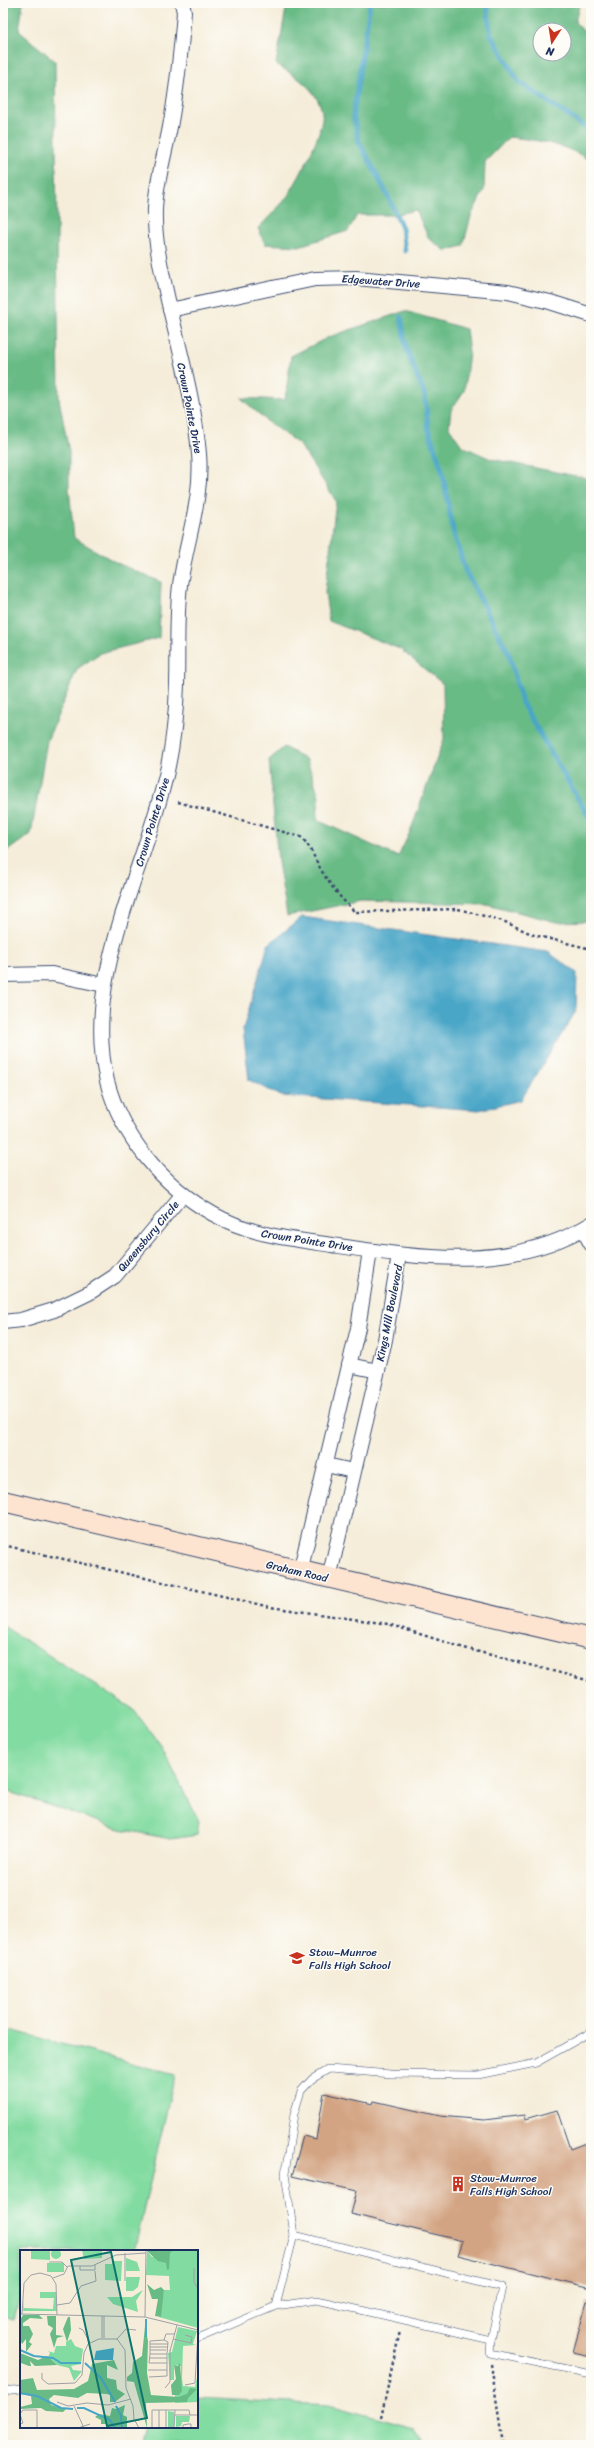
<svg xmlns="http://www.w3.org/2000/svg" width="594" height="2448" font-family="Sriracha,sans-serif">
	<style>
		.green { fill: #82dba0; stroke: #4e857f }
		.forest { fill: #69bb86; stroke: #427572; fill-rule: evenodd }
		.water { fill: #48a6c7; stroke: #326a92 }
		.lines { fill: none; stroke-linecap: round; stroke-linejoin: round }
		.stream { stroke: #48a6c7; stroke-width: 5 }
		.building { fill: #d3a483 }
		.lane-casing { stroke: #3c4c70; stroke-width: 8 }
		.street-casing { stroke: #3c4c70; stroke-width: 16 }
		.secondary-casing { stroke: #3c4c70; stroke-width: 22 }
		.path { stroke: #3c4c70; stroke-width: 2.5; stroke-dasharray: 3 3; stroke-linecap: butt }
		.lane { stroke: #fff; stroke-width: 7 }
		.street { stroke: #fff; stroke-width: 14 }
		.secondary { stroke: #fde4d1; stroke-width: 20 }
		.labels { text-anchor: middle; stroke-width: 3; stroke-linejoin: round; paint-order: stroke }
		.street-label { font-size: 11px; fill: #1b2f5e; stroke: #fdfcf7 }
		.poi-label { font-size: 11px; fill: #1b2f5e; stroke: #fdfcf7; text-anchor: start }
		.inset-river { fill: none; stroke: #48a6c7; stroke-width: 2 }
		.inset-road { fill: none; stroke: #9ea1a8; stroke-width: 1 }
		.view { fill: #0f766e; fill-opacity: 0.15; stroke: #0f766e; stroke-width: 2 }
		.inset-edge { fill: none; stroke: #1b2f5e; stroke-width: 2 }
	</style>
	<rect width="100%" height="100%" fill="#fdfcf7"/>
	<filter id="ink" filterUnits="userSpaceOnUse"><feTurbulence type="fractalNoise" baseFrequency=".025" numOctaves="2"/><feDisplacementMap in="SourceGraphic" scale="8" xChannelSelector="R" yChannelSelector="G"/><feConvolveMatrix kernelMatrix="1 2 1 2 8 2 1 2 1" color-interpolation-filters="sRGB"/></filter>
	<filter id="wash" filterUnits="userSpaceOnUse"><feTurbulence type="fractalNoise" baseFrequency=".012" numOctaves="4" result="noise"/><feDisplacementMap in="SourceGraphic" scale="16" xChannelSelector="R" yChannelSelector="G"/><feGaussianBlur stdDeviation="0.9" result="paint"/><feColorMatrix in="noise" values="0 0 0 0 0 0 0 0 0 0 0 0 0 0 0 0 0 1.4 0 .05"/><feComposite in="paint" operator="in"/></filter>
	<g filter="url(#wash)">
		<rect width="100%" height="100%" fill="#f5edd9"/>
		<g class="green">
			<polygon points="3,1626 133,1709 160,1744 199,1821 197,1835 171,1839 120,1829 3,1790"/>
			<polygon points="3,2028 175,2075 134,2251 21,2251 21,2292 14,2319 3,2316"/>
			<polygon points="197,2398 329,2405 414,2428 426,2445 141,2445 145,2427 197,2427"/>
		</g>
		<g class="forest">
			<polygon points="3,3 23,3 19,31 55,61 59,399 69,452 69,488 74,538 117,563 161,582 159,638 100,653 77,669 47,741 31,834 3,854"/>
			<path d="M287 3H580L575 22 591 39V162C568 144 537 140 509 137L485 162 484 190 471 216 463 246 446 251 429 239 416 210 393 215H357L348 231 299 246 265 244 258 228C267 219 276 210 284 201 295 187 326 129 322 112 317 88 295 76 276 64ZM540 30H564V54H540Z"/>
			<polygon points="405,311 466,329 469,353 464,391 451,410 449,427 462,446 491,459 591,479 591,921 556,922 487,904 361,901 287,916 278,862 269,760 284,747 307,760 319,796 317,820 398,857 410,832 444,739 443,684 400,649 329,621 325,592 336,501 300,445 268,422 241,398 285,400 291,356 329,337"/>
		</g>
		<polygon class="water" points="302,917 548,952 577,973 576,1011 521,1100 479,1110 281,1096 249,1080 243,1029 268,945"/>
		<g class="lines">
			<g class="stream">
				<polyline points="370,3 353,115 359,142 387,194 402,228 405,251"/>
				<polyline points="487,3 490,33 519,82 591,131"/>
				<polyline points="401,317 406,348 425,396 428,428 442,470 453,531 465,570 509,654 522,703 591,821"/>
			</g>
		</g>
		<g id="blocks">
			<g class="building">
				<polygon points="324,2093 373,2104 374,2101 440,2116 484,2120 525,2115 526,2119 557,2110 570,2149 591,2141 591,2288 458,2255 463,2241 351,2214 357,2191 292,2176 303,2136 316,2139"/>
				<polygon points="587,2302 591,2303 591,2356 573,2352"/>
			</g>
		</g>
	</g>
	<g filter="url(#ink)">
		<use href="#blocks" fill-opacity="0" stroke="#3c4c70" stroke-width="1"/>
		<g class="lines">
			<g class="lane-casing">
				<g id="lane">
					<polyline points="294,2235 285,2174 294,2114 301,2091 312,2079 329,2069 391,2074 478,2075 536,2063 591,2032"/>
					<polyline points="197,2339 276,2306 317,2300 491,2340 502,2287 294,2235 276,2306"/>
					<polyline points="491,2340 490,2353 591,2374"/>
					<polyline points="3,2391 21,2389"/>
				</g>
			</g>
			<g class="street-casing">
				<g id="street">
					<path d="M182 3 184 12C181 51 177 89 170 127 165 154 156 182 155 209 154 237 160 264 166 291 177 342 195 402 199 454 203 498 186 541 180 585 176 618 178 651 177 684 176 720 172 756 162 791 138 883 83 985 107 1081 121 1136 163 1186 213 1214 250 1235 291 1239 332 1245 420 1258 511 1273 591 1224"/>
					<polyline points="170,310 315,279 356,278 508,292 550,302 591,315"/>
					<polyline points="3,975 52,974 104,985"/>
					<polyline points="583,1229 591,1244"/>
					<polyline points="3,1322 21,1320 54,1310 89,1293 115,1276 183,1194"/>
					<polyline points="349,1365 378,1371"/>
					<polyline points="326,1465 353,1471"/>
					<polyline points="300,1572 358,1328 370,1251"/>
					<polyline points="329,1578 385,1340 399,1255"/>
				</g>
			</g>
			<g class="secondary-casing">
				<polyline id="secondary" points="3,1501 591,1639"/>
			</g>
			<g class="path">
				<path d="M178 802 301 837C310 846 313 855 319 866 328 883 341 899 355 912L458 909 503 921 534 935 591 949"/>
				<polyline points="3,1545 270,1607 388,1624 464,1648 591,1681"/>
				<polyline points="491,2364 503,2445"/>
				<polyline points="381,2418 400,2331"/>
			</g>
			<use href="#lane" class="lane"/>
			<use href="#street" class="street"/>
			<use href="#secondary" class="secondary"/>
		</g>
	</g>
	<defs>
		<g id="school-bare" transform="scale(1.2)"><path d="M0-5L7-2L0 1L-7-2ZM-4 1L0 2.5L4 1V4Q0 6-4 4Z" fill="#c8321e" stroke="#fdfcf7" stroke-width="2.5" paint-order="stroke"/></g>
		<g id="building-bare" transform="scale(1.2)"><path d="M-4-6H4V6H1V3H-1V6H-4ZM-2.5-4.3h1.7v1.8h-1.7ZM.8-4.3h1.7v1.8H.8ZM-2.5-1h1.7V.8h-1.7ZM.8-1h1.7V.8H.8Z" fill="#c8321e" stroke="#fdfcf7" stroke-width="2.5" paint-order="stroke"/></g>
	</defs>
	<g fill-rule="evenodd">
		<use href="#school-bare" x="297" y="1958"/>
		<use href="#building-bare" x="458" y="2184"/>
	</g>
	<g class="labels">
		<g class="street-label">
			<text transform="translate(381 281) rotate(4)" y="4">Edgewater Drive</text>
			<text transform="translate(190 408) rotate(79)" y="4">Crown Pointe Drive</text>
			<text transform="translate(152 822) rotate(-73)" y="4">Crown Pointe Drive</text>
			<text transform="translate(148 1236) rotate(-50)" y="4">Queensbury Circle</text>
			<text transform="translate(307 1240) rotate(9)" y="4">Crown Pointe Drive</text>
			<text transform="translate(389 1313) rotate(-79)" y="4">Kings Mill Boulevard</text>
			<text transform="translate(297 1571) rotate(13)" y="4">Graham Road</text>
		</g>
		<g class="poi-label">
			<text x="309" y="1956">Stow–Munroe<tspan x="309" dy="13">Falls High School</tspan></text>
			<text x="470" y="2182">Stow-Munroe<tspan x="470" dy="13">Falls High School</tspan></text>
		</g>
	</g>
	<g transform="translate(20 2250)">
		<rect width="178" height="178" fill="#f5edd9"/>
		<path d="M31 4a5 5 0 1 1 10 0a5 5 0 1 1-10 0ZM62 0H82V8L64 9ZM153 0 178 1V78L139 67 144 40H150L149 26 126 25 127 1 132 7ZM11 1H30V10L11 9ZM106 8 117 12 120 21H106ZM92 11H102L101 31 85 30V14H92ZM27 13H44V22H27ZM106 27H120L118 37 113 41H106ZM123 40 116 51 118 62 93 54 87 47H112ZM20 42H36L37 61H3L4 50V58L33 59 34 48H20ZM158 77 177 81 173 94 176 95 163 96 162 128 163 136 175 137 178 122V152L155 153V145L161 142V116L154 115V130H150L148 103 152 102ZM51 89 55 96 63 99 61 114 51 116 53 120 62 121 54 131 49 118 37 115 28 107 30 103 28 101 34 103 36 96H46V92ZM148 161 154 162V178H148ZM156 166H170L169 172H162L161 176 156 177Z" fill="#82dba0"/>
		<path d="M153 0 150 3 149 19 147 20 146 13 138 11 127 1ZM127 34 134 40 141 37 144 40 141 67 135 66 138 49H132ZM3 65H19L23 69 10 68 3 73V76H9L13 84 9 92 12 94 6 102V89L2 94 0 90V70ZM27 66H36V85L44 86 37 88 34 98 30 84 33 78 28 75ZM48 67H50L51 80 47 92 43 79ZM125 76 128 91 127 123 131 145 158 147 167 144 170 138 177 139 168 148 167 152 126 153 127 178 114 132 107 131V127L112 123 113 112 122 106ZM0 103 18 110 27 106 37 115 15 116 10 111 11 116H9L1 113ZM94 110 98 120 87 115V128L96 130 97 139 105 144 95 152H90V145L87 144 67 143 58 148 34 145 29 149 31 155 46 159 43 162 26 161 21 158 0 159V157L12 154 11 146 0 144V130L13 128 17 140 54 139 68 131 72 114ZM160 113 162 141 159 145H152L151 135 156 129 154 115 158 116ZM105 155 103 165 107 167V178H88L87 174H81V170L75 167 79 164 90 166 92 158 96 159Z" fill="#69bb86"/>
		<path d="M94 98 93 110H74L76 101Z" fill="#48a6c7"/>
		<path class="inset-river" d="M126 69V87M0 100 14 106 33 108 41 113H61M65 113 81 128 95 152M0 143 17 146 41 158 53 159M96 156 101 165 102 178M57 158H64L90 170 95 178"/>
		<path class="inset-road" d="M29 12H42L47 17M75 15V20H60V16H72L96 5 126 3M174 18V32L178 39M33 28 44 24 48 16H60M105 31V3M37 55 50 53 61 36 76 31 75 21M0 64 125 67 178 80M2 64 4 33 11 25 20 23 31 26 36 34 37 65M125 67 126 0M59 78 63 80 70 93M82 88V66M84 88V66M97 89 106 79 116 80M153 89 171 93 172 87 165 85M144 90 148 92 147 104H130V91L144 90 146 84H155M130 94H148M130 97H147M130 100H146M150 101 157 75M130 104 129 113H147M129 108H147M128 120H147M22 123V129L28 134 55 133 62 125 64 103 68 94 79 89H97L105 100 106 138 113 156 114 169 119 178M129 127 147 126V104M165 135 175 133 178 83M145 138 150 132V100M37 152 48 156 67 153 88 155 111 149M54 156 64 178M146 160V178M0 164 3 160H17V178M155 165H178M0 174 3 173 0 164M58 178 70 174M132 178V160H169L170 165M139 178V160M154 178 155 160M163 178V175L168 174H171V178"/>
		<path class="view" d="M91 2 127 168 87 176 51 10Z"/>
		<rect width="178" height="178" class="inset-edge"/>
	</g>
	<rect width="594" height="2448" fill="none" stroke="#fdfcf7" stroke-width="16"/>
	<g transform="translate(552 42) rotate(192)"><circle r="19" fill="#fdfcf7" stroke="#a3aaba"/>
	<path d="M0-3L7 15L0 10L-7 15Z" fill="#c8321e"/>
	<text y="-6" font-size="11" font-weight="bold" text-anchor="middle" fill="#1b2f5e">N</text>
	</g>
</svg>
